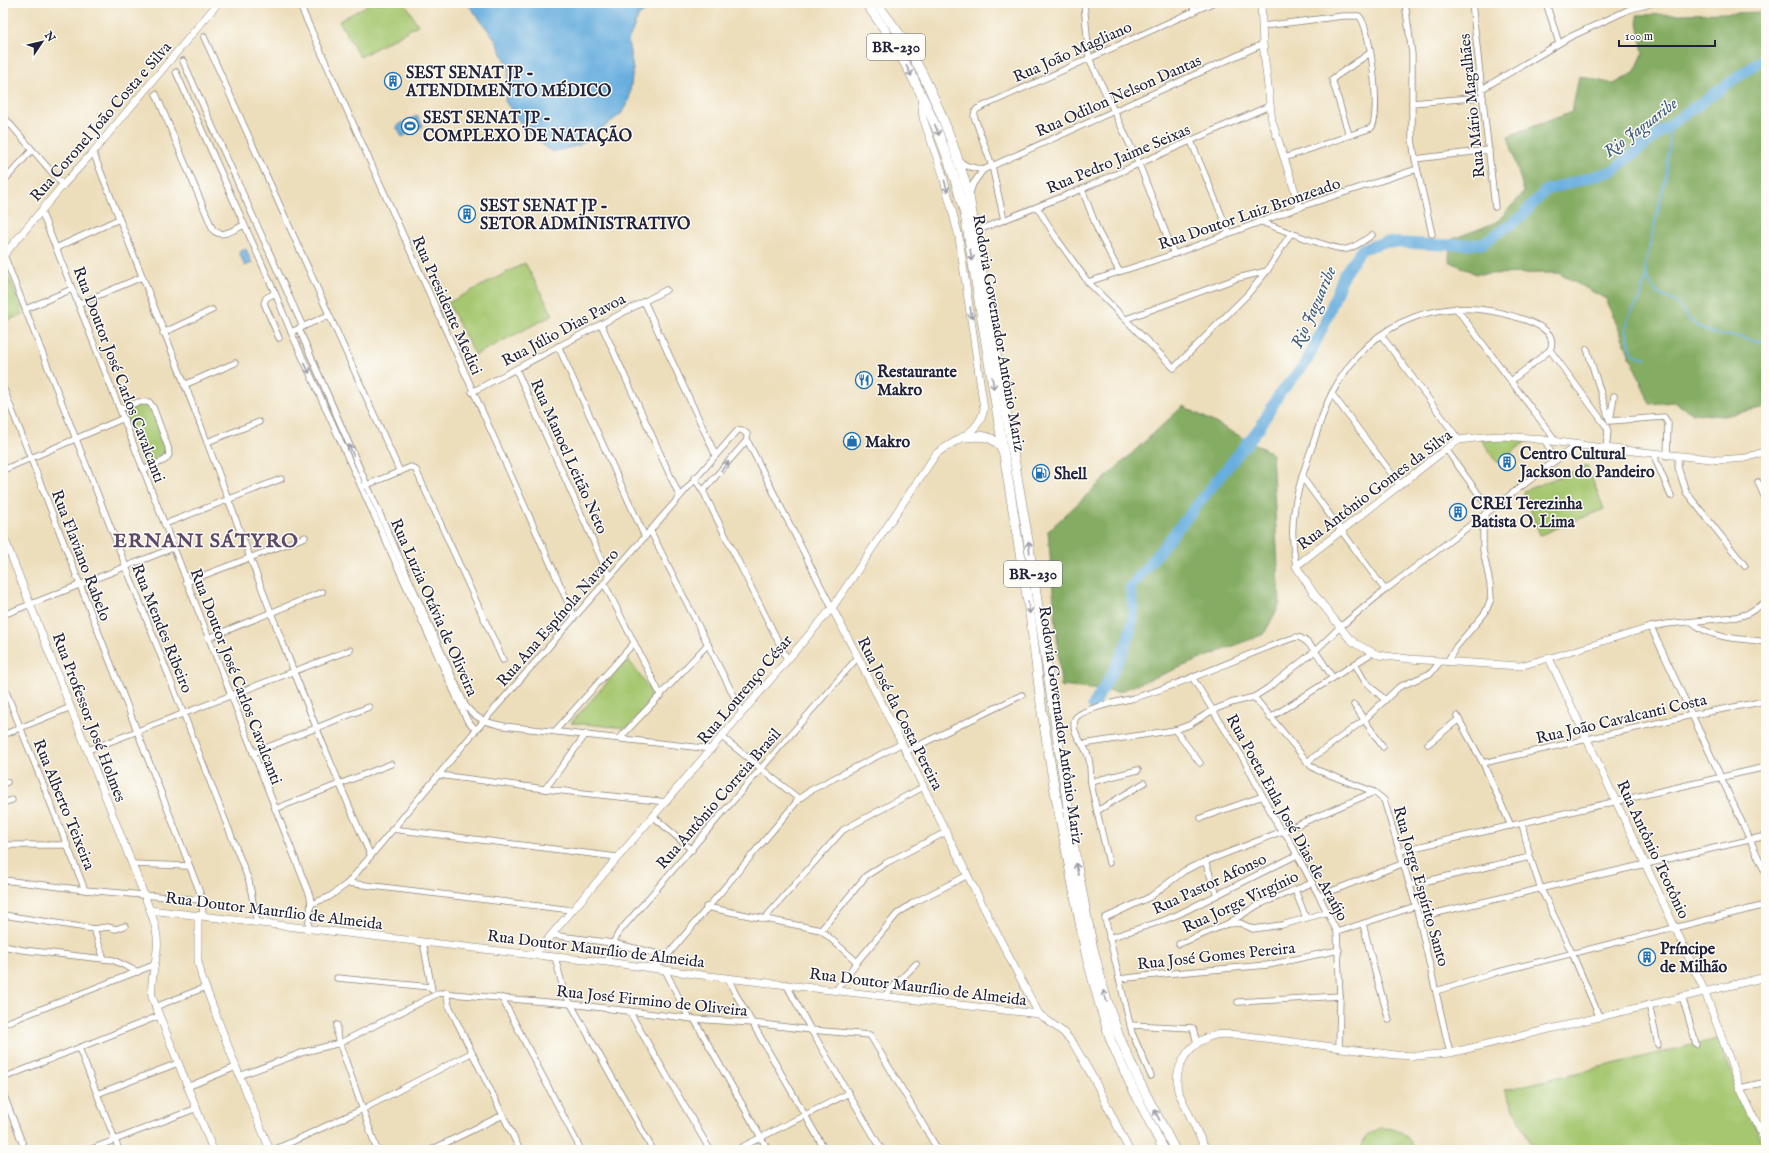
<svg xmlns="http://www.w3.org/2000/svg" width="1769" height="1153" font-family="'IM FELL English',serif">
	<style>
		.green { fill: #a6c76f; stroke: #647455 }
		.forest { fill: #84ac62; stroke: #53674e }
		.water { fill: #67aede; stroke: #44688c }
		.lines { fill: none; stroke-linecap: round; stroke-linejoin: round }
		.stream { stroke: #67aede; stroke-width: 2 }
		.river { stroke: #67aede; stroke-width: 11 }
		.minor-casing { stroke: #88807b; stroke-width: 7 }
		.tertiary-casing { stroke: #88807b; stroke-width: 8 }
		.secondary-casing { stroke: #88807b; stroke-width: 8 }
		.trunk-casing { stroke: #88807b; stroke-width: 10 }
		.minor { stroke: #fff; stroke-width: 5.5 }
		.tertiary { stroke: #fff; stroke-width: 7 }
		.secondary { stroke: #fff; stroke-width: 7 }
		.trunk { stroke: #fff; stroke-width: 9 }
		.oneway { stroke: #9c9ca7 }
		.labels { text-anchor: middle; stroke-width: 3; stroke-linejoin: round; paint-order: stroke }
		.shield { fill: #fdfcf7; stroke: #646373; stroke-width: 1 }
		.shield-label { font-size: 15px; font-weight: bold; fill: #22223b }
		.street-label { font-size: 16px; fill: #22223b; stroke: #fdfcf7 }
		.poi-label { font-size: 16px; font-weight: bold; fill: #22223b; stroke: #fdfcf7; text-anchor: start }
		.water-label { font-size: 17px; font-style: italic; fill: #3e5a7c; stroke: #fdfcf7 }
		.district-label { font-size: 20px; font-weight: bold; letter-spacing: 1px; fill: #5c496a; stroke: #fdfcf7 }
	</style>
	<rect width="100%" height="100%" fill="#fdfcf7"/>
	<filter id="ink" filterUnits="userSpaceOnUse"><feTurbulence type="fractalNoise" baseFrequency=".025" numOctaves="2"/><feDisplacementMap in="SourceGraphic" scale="8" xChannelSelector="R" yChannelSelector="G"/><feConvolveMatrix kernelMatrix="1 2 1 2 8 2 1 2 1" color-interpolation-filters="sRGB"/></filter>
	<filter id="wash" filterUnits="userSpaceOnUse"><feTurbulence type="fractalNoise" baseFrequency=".012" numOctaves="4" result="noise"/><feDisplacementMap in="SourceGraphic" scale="16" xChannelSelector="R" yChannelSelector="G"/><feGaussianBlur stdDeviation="0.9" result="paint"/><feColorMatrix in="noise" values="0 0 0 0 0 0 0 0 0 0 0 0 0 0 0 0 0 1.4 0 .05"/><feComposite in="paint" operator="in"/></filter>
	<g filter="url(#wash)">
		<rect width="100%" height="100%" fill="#eddebb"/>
		<g class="green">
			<polygon points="371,3 405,3 418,25 360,57 339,21"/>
			<polygon points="525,263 553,315 475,355 448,303"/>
			<polygon points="3,264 24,314 3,322"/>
			<polygon points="145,403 148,404 152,408 166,446 166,451 163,459 144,468 123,409"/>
			<polygon points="1480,438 1529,439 1498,463"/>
			<polygon points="1587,466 1604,509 1540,535 1523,491"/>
			<polygon points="628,659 655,697 627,728 571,723"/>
			<polygon points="1717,1039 1766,1150 1534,1150 1505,1090"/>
			<path d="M1380 1128C1399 1128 1407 1133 1415 1150H1360C1362 1138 1369 1133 1380 1128Z"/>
		</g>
		<g class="forest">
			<polygon points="1766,12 1766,407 1723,416 1692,413 1674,402 1650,404 1606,299 1558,273 1476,274 1449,261 1450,240 1497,222 1524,192 1508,136 1572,112 1579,76 1614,84 1634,73 1643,54 1637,15"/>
			<polygon points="1183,406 1272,453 1280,604 1264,634 1118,692 1061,686 1048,531"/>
		</g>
		<g class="water">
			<polygon points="467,3 660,3 639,15 628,41 633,69 629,100 621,114 580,145 552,152 525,130 505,101 509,68 495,39"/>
			<polygon points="417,116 423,126 402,137 396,126"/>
			<polygon points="246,249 252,263 245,266 239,252"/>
		</g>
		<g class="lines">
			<g class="stream">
				<polyline points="1671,124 1667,171 1645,266 1647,278 1658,294 1675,301 1687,317 1697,326 1715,334 1740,337 1757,342 1766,341"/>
				<polyline points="1646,358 1635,355 1631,350 1626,328 1629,316 1641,297 1643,287 1647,278"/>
			</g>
			<path class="river" d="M1093 705C1110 677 1129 649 1133 616 1134 607 1131 597 1130 588L1260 427 1280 393 1306 363 1324 325 1344 274 1362 249 1385 242 1442 245 1482 244 1521 217 1546 190 1612 171 1671 124 1766 57"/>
		</g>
	</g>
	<g filter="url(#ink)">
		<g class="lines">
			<g class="minor-casing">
				<g id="minor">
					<polyline points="299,3 574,616"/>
					<polyline points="1084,3 1089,58 1139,164 1174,254"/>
					<polyline points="1193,3 1194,12"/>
					<polyline points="1405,3 1412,54 1412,139 1415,159 1432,234"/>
					<polyline points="1472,3 1495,207"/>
					<polyline points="1546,3 1559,43"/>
					<path d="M1263 26 1343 16H1359C1370 24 1382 117 1371 128L1284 158"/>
					<polyline points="204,37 400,472"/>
					<polyline points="183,61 303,327"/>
					<polyline points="176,72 275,293 291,332 467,720 476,730"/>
					<polyline points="1482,89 1570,37 1628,10 1653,3"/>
					<path d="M156 94 213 230C222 239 235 229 244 225"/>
					<polyline points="1412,103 1483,97"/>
					<polyline points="3,116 63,185"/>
					<polyline points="3,130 9,123"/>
					<polyline points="1349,135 1332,79 1370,53"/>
					<polyline points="1191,141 1229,233"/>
					<path d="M93 152C131 249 170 345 207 442 258 580 310 719 370 854"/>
					<polyline points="1415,159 1489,150"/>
					<polyline points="959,161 967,166 983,170 1263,44"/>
					<polyline points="3,182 32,150"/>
					<polyline points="1082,189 1098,231 1119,271"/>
					<polyline points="969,196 973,184 983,170"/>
					<polyline points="1037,207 1057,239 1088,282 1174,368 1247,295 1267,271 1291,233"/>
					<path d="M41 211C133 438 219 668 310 896L311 904 308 928"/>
					<polyline points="1004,220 992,166 974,116 975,112 977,109 1212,3"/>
					<path d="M1259 221C1275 227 1334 251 1347 249 1356 247 1365 240 1372 235"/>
					<polyline points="976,231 1082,189 1269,106"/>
					<polyline points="56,248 119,219"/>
					<polyline points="4,255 249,881 257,923"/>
					<polyline points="1088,282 1174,254 1300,207 1417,169"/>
					<polyline points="275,293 266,298 264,303 279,338"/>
					<polyline points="644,301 715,454"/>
					<polyline points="78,304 142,277"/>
					<polyline points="1456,308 1556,441"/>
					<polyline points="26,309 72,289"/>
					<polyline points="1126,319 1238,278 1267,271"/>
					<polyline points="601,324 679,495"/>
					<path d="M299 329 367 485 465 705C475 719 488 723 504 726L712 749"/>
					<polyline points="291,332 329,315"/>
					<polyline points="163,333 212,310"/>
					<polyline points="1381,335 1459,440"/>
					<polyline points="558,346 645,537"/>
					<polyline points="1587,349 1609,419"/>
					<polyline points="1550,350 1606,426 1608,431 1606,449"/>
					<polyline points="516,369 609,576"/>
					<polyline points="1511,381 1550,350"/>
					<polyline points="184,385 235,363"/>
					<polyline points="3,387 199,890 202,900 203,916"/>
					<polyline points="472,392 666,290"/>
					<polyline points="1332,394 1400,485"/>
					<polyline points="1614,396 1610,421 1664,417 1668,423 1667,456"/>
					<polyline points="120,409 138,402 149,402 153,407 168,447 169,455 165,460 143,470"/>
					<polyline points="1545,440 1555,461"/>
					<polyline points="207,442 259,422"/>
					<polyline points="1446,449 1490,510"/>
					<polyline points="1655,454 1656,461 1671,496"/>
					<polyline points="1678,457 1678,467 1686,492 1745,566"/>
					<polyline points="3,470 124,418"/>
					<polyline points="1302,477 1385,590"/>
					<polyline points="694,478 703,491 787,659"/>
					<polyline points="1758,482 1766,501"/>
					<polyline points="364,486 411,467 416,470 503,660"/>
					<polyline points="703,491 747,440"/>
					<polyline points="165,524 281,479"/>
					<polyline points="650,530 742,712"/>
					<path d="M1296 566C1287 521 1297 489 1312 447 1318 430 1323 410 1332 393 1373 316 1447 291 1528 321 1541 326 1557 334 1550 350"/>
					<polyline points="186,582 305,537"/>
					<polyline points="604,583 661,696"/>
					<polyline points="3,615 173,548"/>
					<path d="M1692 622C1712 640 1741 638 1766 642"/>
					<polyline points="1651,627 1766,874"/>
					<polyline points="208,638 322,592"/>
					<polyline points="1549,658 1651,627 1667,624 1736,617 1747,614 1766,602"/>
					<polyline points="1447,662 1456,647 1485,613 1491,599 1490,584 1483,550 1483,529 1486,513"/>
					<polyline points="1355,664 1364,680 1385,700"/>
					<polyline points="1192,677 1244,760 1278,826 1287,836 1319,896 1337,932 1340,996 1339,1048"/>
					<polyline points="3,684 85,890"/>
					<polyline points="1254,697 1311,766 1317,770 1374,792 1384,800 1416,906 1450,1053"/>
					<polyline points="1354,705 1383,747"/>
					<polyline points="1457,716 1483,763 1511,826"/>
					<polyline points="1270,718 1372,653"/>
					<polyline points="1175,730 1200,763"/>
					<polyline points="555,731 634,643"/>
					<polyline points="3,735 71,707"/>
					<polyline points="722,737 799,799"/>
					<polyline points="620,738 708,644"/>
					<polyline points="1083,744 1175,730 1189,725 1213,710 1231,703 1254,697 1268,688 1315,651 1340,627 1385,590 1576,445"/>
					<polyline points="1428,744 1459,719"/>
					<polyline points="88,750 350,650"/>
					<polyline points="905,752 1022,695"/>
					<polyline points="253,753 369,707"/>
					<polyline points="1307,762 1364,720 1399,687 1431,673 1440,662"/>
					<polyline points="1483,763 1692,715 1766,701"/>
					<polyline points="439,775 545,789 667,802"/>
					<polyline points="1091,782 1138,770"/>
					<polyline points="3,784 7,782"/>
					<polyline points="545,789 586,734"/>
					<polyline points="3,803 12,800"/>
					<polyline points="275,809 391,764"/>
					<polyline points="1097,811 1144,783"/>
					<polyline points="654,817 692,850"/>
					<polyline points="1201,818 1263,796"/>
					<polyline points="1522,824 1530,857 1541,889 1572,953 1599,1016"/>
					<polyline points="392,829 617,857"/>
					<polyline points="3,845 67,845"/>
					<polyline points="1400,851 1766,767"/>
					<polyline points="1205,861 1217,895"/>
					<path d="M1109 863C1103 836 1096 810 1091 783 1090 774 1091 764 1088 756 1085 744 1070 733 1075 719 1079 709 1122 701 1134 698 1190 682 1242 655 1296 637 1310 637 1325 667 1333 678"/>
					<polyline points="132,864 189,866"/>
					<polyline points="3,880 85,890 202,900"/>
					<polyline points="348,883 572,910"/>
					<polyline points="1410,885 1530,857"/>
					<polyline points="1295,890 1306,918"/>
					<polyline points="1319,896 1404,863"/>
					<polyline points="311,904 329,897 348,883 476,730 738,430 742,430 747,434 747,440 832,608"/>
					<polyline points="706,907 821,930 857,962"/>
					<polyline points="3,915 94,929 104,959"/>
					<polyline points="1419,917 1766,836"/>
					<polyline points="764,919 843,830 923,787"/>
					<polyline points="1229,924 1240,923 1253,929 1282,925 1328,912"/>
					<polyline points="1363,924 1374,968 1389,1020"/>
					<polyline points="94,929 107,927 116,929 125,926"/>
					<polyline points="821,930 866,876 886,863 946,832"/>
					<polyline points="1337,932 1416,906"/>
					<polyline points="551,935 613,943 667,956"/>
					<polyline points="1109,938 1162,921 1179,914 1297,855"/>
					<polyline points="423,942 432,990"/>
					<polyline points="1179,944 1227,924 1258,905 1312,883"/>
					<polyline points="3,946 23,950 113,960 138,972"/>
					<polyline points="555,957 564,992 653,1150"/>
					<polyline points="607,962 613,943 619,932 858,657"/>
					<polyline points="653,968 667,956 799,799 811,790 901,744"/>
					<polyline points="665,970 689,1018"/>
					<polyline points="337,978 431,987"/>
					<polyline points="728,978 734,991 825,1150"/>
					<polyline points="1119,979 1163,974 1268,965 1339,950"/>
					<polyline points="786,984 811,1030 882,1150"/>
					<polyline points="836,990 857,962 897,914 913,903 968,875"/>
					<polyline points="1436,991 1494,973 1766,905"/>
					<polyline points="446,992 449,1006 520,1150"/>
					<polyline points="884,996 916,964"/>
					<polyline points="1682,996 1696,1044"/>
					<polyline points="502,998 581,1150"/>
					<polyline points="1238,1002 1340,996"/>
					<polyline points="1649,1004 1658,1045"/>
					<polyline points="155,1007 206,987"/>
					<polyline points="629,1011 710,1150"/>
					<polyline points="694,1019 768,1150"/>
					<polyline points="3,1024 154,965"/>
					<polyline points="337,1025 337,1036 377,1150"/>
					<polyline points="1130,1025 1193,1028 1197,1043"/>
					<polyline points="79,1048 119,1150"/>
					<polyline points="239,1076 304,1052 340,1043 439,993 571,1004 694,1019 752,1023 811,1030 870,1035 938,1150"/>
					<polyline points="1151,1076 1132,1033 1105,918 1150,897 1184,871 1194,866 1283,831 1374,792"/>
					<polyline points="3,1078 159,1016"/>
					<polyline points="187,1087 236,1067"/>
					<polyline points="1740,1088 1766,1082"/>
					<polyline points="3,1093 25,1150"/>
					<polyline points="97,1094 178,1063"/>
					<polyline points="89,1150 197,1108"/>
					<polyline points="274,1150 363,1109 471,1053"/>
					<polyline points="431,1150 503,1115"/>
					<polyline points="736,1150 849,1093"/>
				</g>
			</g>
			<g class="tertiary-casing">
				<g id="tertiary">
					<polyline points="1261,3 1263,44 1272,121 1300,207"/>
					<polyline points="1766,451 1746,458 1720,460 1595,447 1529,438 1502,436 1483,437 1459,440 1446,449 1296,566 1312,591 1348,637 1356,644 1378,655 1409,659 1520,666 1549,658 1705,992 1740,1088 1766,1143"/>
					<path d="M832 608C904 742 967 880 1039 1014"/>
					<path d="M150 910C155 923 159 936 157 950 155 967 150 981 152 997L213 1150"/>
					<path d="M534 955 832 608 936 454C954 439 979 435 984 409L959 237 942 172 923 118 921 97"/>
					<path d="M1206 1150 1178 1091C1173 1066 1190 1041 1215 1035 1223 1033 1232 1035 1240 1035L1396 1055 1417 1056 1450 1053 1766 977"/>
				</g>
			</g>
			<g class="secondary-casing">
				<g id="secondary">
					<polyline points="3,256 63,185 93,152 218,3"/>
					<polyline points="3,535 150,910 534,955 607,962 709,976 1039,1014 1063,1032 1073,1043 1096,1083 1129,1150"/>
					<polyline points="198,916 198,961 202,978 236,1067 270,1150"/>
				</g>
			</g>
			<g class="trunk-casing">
				<g id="trunk">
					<path d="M866 3C913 66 945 138 965 214L1031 621 1042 712 1054 786 1086 954 1101 1009 1111 1041 1129 1081 1164 1150"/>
					<path d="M877 3C885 15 894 26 902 38 932 86 954 142 969 196L1028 540 1076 861 1093 949 1104 991 1118 1034 1138 1079 1175 1150"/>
					<path d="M965 437C981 435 995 435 1003 451"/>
				</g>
			</g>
			<use href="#minor" class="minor"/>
			<use href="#tertiary" class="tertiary"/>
			<use href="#secondary" class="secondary"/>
			<use href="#trunk" class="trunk"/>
		</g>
		<defs><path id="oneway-shaft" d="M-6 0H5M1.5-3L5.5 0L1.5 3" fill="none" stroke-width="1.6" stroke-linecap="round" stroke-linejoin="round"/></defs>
		<g class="oneway">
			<use href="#oneway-shaft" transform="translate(909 71) rotate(63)"/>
			<use href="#oneway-shaft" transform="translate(937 130) rotate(68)"/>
			<use href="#oneway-shaft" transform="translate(946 186) rotate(74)"/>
			<use href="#oneway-shaft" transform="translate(971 255) rotate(81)"/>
			<use href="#oneway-shaft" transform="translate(971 313) rotate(82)"/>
			<use href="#oneway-shaft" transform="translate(307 368) rotate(65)"/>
			<use href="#oneway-shaft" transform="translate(993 383) rotate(81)"/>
			<use href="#oneway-shaft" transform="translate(351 450) rotate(-113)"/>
			<use href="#oneway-shaft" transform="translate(725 466) rotate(-49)"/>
			<use href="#oneway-shaft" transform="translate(1029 547) rotate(-98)"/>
			<use href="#oneway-shaft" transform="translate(1029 608) rotate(81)"/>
			<use href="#oneway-shaft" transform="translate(1077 869) rotate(-101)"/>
			<use href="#oneway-shaft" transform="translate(1105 996) rotate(-108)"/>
			<use href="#oneway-shaft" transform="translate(1157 1115) rotate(-117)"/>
		</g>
	</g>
	<defs>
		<g id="building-ring" transform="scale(0.9)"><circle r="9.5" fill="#fdfcf7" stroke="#1f6fb2" stroke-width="1.5"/><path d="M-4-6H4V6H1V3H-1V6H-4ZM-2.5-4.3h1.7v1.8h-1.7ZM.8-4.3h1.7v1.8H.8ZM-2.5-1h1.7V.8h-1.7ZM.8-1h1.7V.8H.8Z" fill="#1f6fb2"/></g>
		<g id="stadium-ring" transform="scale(0.9)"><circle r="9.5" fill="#fdfcf7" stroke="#1f6fb2" stroke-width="1.5"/><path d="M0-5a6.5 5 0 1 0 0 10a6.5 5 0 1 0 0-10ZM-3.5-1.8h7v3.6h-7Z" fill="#1f6fb2"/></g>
		<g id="restaurant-ring" transform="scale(0.9)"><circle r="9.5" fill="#fdfcf7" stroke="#1f6fb2" stroke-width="1.5"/><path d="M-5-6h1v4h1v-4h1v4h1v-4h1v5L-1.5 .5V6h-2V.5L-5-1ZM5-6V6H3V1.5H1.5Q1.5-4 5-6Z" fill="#1f6fb2"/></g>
		<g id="shop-ring" transform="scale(0.9)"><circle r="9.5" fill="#fdfcf7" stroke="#1f6fb2" stroke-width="1.5"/><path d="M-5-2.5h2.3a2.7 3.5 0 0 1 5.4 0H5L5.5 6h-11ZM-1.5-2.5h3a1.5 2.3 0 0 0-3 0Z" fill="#1f6fb2"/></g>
		<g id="fuel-ring" transform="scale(0.9)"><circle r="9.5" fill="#fdfcf7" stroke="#1f6fb2" stroke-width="1.5"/><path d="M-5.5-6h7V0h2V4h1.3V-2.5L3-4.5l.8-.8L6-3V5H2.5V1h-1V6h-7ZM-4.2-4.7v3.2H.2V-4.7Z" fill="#1f6fb2"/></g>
	</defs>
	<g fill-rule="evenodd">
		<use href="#building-ring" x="393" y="81"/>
		<use href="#stadium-ring" x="410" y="126"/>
		<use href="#building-ring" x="467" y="214"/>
		<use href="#restaurant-ring" x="864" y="380"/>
		<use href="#shop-ring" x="852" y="441"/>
		<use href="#building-ring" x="1507" y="462"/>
		<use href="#fuel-ring" x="1041" y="473"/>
		<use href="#building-ring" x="1458" y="512"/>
		<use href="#building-ring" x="1647" y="957"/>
	</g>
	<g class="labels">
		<g class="shield">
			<rect x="867" y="34" width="58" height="26" rx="3"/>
			<rect x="1004" y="561" width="58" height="26" rx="3"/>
		</g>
		<g class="shield-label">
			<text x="896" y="52">BR-230</text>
			<text x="1033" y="579">BR-230</text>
		</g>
		<g class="street-label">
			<text transform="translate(1072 51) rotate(-24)" y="6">Rua João Magliano</text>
			<text transform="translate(1118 95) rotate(-24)" y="6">Rua Odilon Nelson Dantas</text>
			<text transform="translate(1471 106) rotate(-96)" y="6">Rua Mário Magalhães</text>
			<text transform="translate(100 121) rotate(-49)" y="6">Rua Coronel João Costa e Silva</text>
			<text transform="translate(1118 158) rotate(-23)" y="6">Rua Pedro Jaime Seixas</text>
			<text transform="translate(1249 213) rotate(-19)" y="6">Rua Doutor Luiz Bronzeado</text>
			<text transform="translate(448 305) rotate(66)" y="6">Rua Presidente Medici</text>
			<text transform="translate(563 329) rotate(-28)" y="6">Rua Júlio Dias Pavoa</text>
			<text transform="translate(1000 333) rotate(80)" y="6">Rodovia Governador Antônio Mariz</text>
			<text transform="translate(120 374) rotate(69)" y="6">Rua Doutor José Carlos Cavalcanti</text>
			<text transform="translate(570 456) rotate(66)" y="6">Rua Manoel Leitão Neto</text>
			<text transform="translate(1374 489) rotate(-37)" y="6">Rua Antônio Gomes da Silva</text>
			<text transform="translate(82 555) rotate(69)" y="6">Rua Flaviano Rabelo</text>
			<text transform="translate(435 607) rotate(66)" y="6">Rua Luzia Otávia de Oliveira</text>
			<text transform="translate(557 617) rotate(-49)" y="6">Rua Ana Espínola Navarro</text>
			<text transform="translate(163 628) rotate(68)" y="6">Rua Mendes Ribeiro</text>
			<text transform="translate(237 676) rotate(69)" y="6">Rua Doutor José Carlos Cavalcanti</text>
			<text transform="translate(744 689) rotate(-50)" y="6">Rua Lourenço César</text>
			<text transform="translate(901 713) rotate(63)" y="6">Rua José da Costa Pereira</text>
			<text transform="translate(90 717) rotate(69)" y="6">Rua Professor José Holmes</text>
			<text transform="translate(1621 718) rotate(-13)" y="6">Rua João Cavalcanti Costa</text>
			<text transform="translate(1062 725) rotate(82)" y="6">Rodovia Governador Antônio Mariz</text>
			<text transform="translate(718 798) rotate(-49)" y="6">Rua Antônio Correia Brasil</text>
			<text transform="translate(65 804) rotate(68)" y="6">Rua Alberto Teixeira</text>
			<text transform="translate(1288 817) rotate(61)" y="6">Rua Poeta Eula José Dias de Araújo</text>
			<text transform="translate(1654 849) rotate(65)" y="6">Rua Antônio Teotônio</text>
			<text transform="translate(1209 883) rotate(-25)" y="6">Rua Pastor Afonso</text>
			<text transform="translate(1422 886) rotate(74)" y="6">Rua Jorge Espírito Santo</text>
			<text transform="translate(1240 901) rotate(-25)" y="6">Rua Jorge Virgínio</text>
			<text transform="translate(274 910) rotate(7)" y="6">Rua Doutor Maurílio de Almeida</text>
			<text transform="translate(596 948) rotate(7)" y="6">Rua Doutor Maurílio de Almeida</text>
			<text transform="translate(1216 955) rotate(-6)" y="6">Rua José Gomes Pereira</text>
			<text transform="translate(918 986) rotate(7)" y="6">Rua Doutor Maurílio de Almeida</text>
			<text transform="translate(652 1000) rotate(6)" y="6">Rua José Firmino de Oliveira</text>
		</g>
		<g class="poi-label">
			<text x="406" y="78">SEST SENAT JP -<tspan x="406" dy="18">ATENDIMENTO MÉDICO</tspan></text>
			<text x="423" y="123">SEST SENAT JP -<tspan x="423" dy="18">COMPLEXO DE NATAÇÃO</tspan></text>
			<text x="480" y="211">SEST SENAT JP -<tspan x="480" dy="18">SETOR ADMINISTRATIVO</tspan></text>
			<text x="877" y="377">Restaurante<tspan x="877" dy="18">Makro</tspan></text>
			<text x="865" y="447">Makro</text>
			<text x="1520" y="459">Centro Cultural<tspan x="1520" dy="18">Jackson do Pandeiro</tspan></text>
			<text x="1054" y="479">Shell</text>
			<text x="1471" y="509">CREI Terezinha<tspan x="1471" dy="18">Batista O. Lima</tspan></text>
			<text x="1660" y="954">Príncipe<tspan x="1660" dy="18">de Milhão</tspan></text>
		</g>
		<g class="water-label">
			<text transform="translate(1640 127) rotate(-37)" y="6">Rio Jaguaribe</text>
			<text transform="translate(1313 307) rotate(-66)" y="6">Rio Jaguaribe</text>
		</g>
		<g class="district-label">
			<text x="206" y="547">ERNANI SÁTYRO</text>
		</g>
	</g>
	<rect width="1769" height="1153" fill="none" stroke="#fdfcf7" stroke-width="16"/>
	<g transform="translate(42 42) rotate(55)" stroke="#fdfcf7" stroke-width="3" paint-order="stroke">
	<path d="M0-3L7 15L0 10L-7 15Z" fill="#22223b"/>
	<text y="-6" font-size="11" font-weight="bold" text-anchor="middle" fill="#22223b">N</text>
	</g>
	<path d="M1619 40v6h96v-6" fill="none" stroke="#22223b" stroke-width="2"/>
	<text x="1625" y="40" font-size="12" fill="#22223b" stroke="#fdfcf7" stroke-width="3" paint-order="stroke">100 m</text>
</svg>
